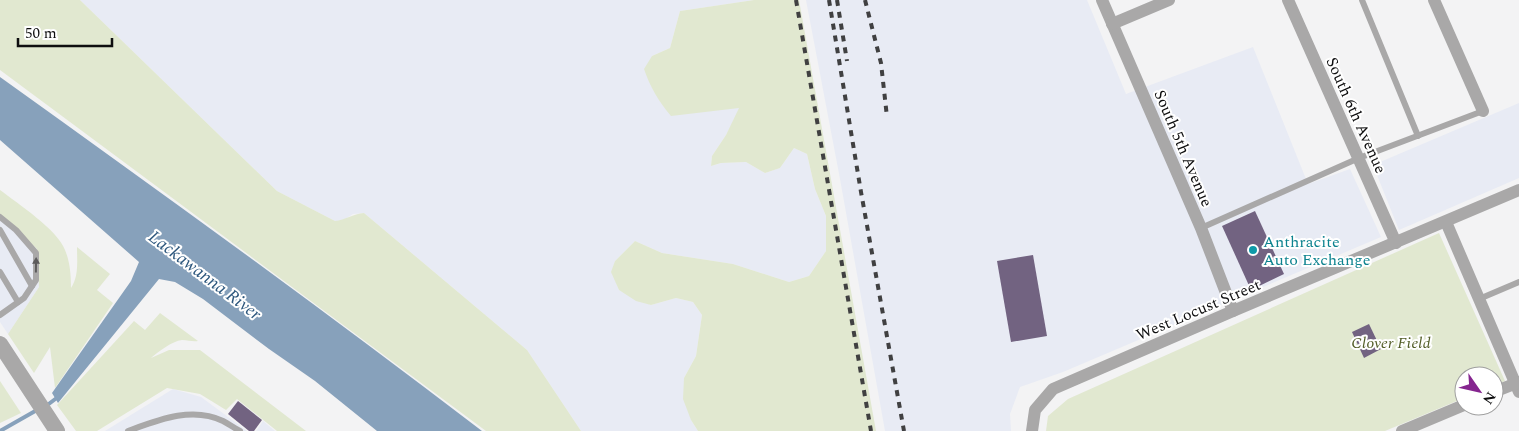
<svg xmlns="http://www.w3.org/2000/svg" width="1519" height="431" font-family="Spectral,serif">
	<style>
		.built { fill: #e8ebf4 }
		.green { fill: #e1e8d0 }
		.water { fill: #87a1bb }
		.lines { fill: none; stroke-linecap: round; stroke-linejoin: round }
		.stream { stroke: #87a1bb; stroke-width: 4 }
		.building { fill: #726381 }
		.service { stroke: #a9a8a8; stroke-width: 6 }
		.minor { stroke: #a9a8a8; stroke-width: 12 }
		.tertiary { stroke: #a9a8a8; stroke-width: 16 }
		.rail { stroke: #404041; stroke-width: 4; stroke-dasharray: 6 6; stroke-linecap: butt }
		.oneway { fill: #5c5b5c }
		.culture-dot { fill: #0f9aa8; stroke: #fff; stroke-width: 2 }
		.labels { text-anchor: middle; stroke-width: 4; stroke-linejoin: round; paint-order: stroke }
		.street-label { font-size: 16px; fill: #0e0e0f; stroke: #fff }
		.culture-label { font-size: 16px; fill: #0d838f; stroke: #fff; text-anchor: start }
		.park-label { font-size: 16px; font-style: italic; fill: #525d27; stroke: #fff }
		.water-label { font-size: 18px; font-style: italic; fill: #2e587e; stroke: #fff }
	</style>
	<rect width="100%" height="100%" fill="#f3f3f4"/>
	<g class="built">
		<polygon points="80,0 754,0 680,11 670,48 652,56 740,108 726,135 712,156 711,166 721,163 746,162 765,173 780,168 794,148 807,154 815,189 826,216 826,251 809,276 789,282 733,264 662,253 635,241 615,261 612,272 619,290 651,305 676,298 693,302 702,315 696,356 684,378 691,420 698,431 581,431 527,350 364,213 353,214 342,221 335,221 277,191"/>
		<polygon points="806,0 1087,0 1126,94 1253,47 1308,184 1350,169 1381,237 1063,372 1020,387 1010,414 1011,431 885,431 840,179"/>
		<polygon points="1519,103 1519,178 1399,230 1373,165"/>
		<polygon points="0,215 37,249 39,287 8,334 0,322"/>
		<polygon points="173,389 201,397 247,431 105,431"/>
		<polygon points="263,421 275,431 256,431"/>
	</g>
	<g class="green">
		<path d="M0 0H80L277 191 335 221C345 220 353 214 364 213L527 350 581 431H486L0 70Z"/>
		<path d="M754 0H799L876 431H698L691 420 683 399 684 378 696 356 702 315 693 302 676 298 651 305 636 301 619 290 611 272 615 261 635 241 662 253 733 264 789 282 809 276 826 251V216L815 189 807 154 794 148 780 168 765 173 746 162 721 163 711 166 712 156 726 135 739 108 671 116C659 102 650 87 644 69L652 56 670 48 680 11Z"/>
		<path d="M0 190C17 203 58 230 65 250 70 262 71 275 71 288 79 276 77 261 77 247L110 274 97 290 113 303 55 388 50 347 34 373 8 334 39 287 37 249 0 215Z"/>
		<polygon points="1439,233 1505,381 1494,386 1494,376 1464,376 1464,398 1385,431 1046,431 1048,416 1068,399"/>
		<path d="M160 313 198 341C193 342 188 340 182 340 172 341 158 352 151 358L169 350H200L306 431H277L237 399 226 410 200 394 167 388 97 431H76L57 405 134 321 145 330Z"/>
		<polygon points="0,381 21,413 0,423"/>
	</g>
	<path class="water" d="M0 77C162 193 324 310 482 431H377L315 381 269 349 203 299 175 282 159 279 58 403 52 393 131 281 139 262 0 140Z"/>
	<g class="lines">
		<g class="stream">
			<polyline points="46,406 58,397"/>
			<polyline points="0,431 37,410"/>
		</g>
	</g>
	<g class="building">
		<polygon points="1255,211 1284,274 1251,290 1222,226"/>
		<polygon points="1033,255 1047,336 1011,342 997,261"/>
		<polygon points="1369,324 1381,349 1364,358 1352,332"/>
		<polygon points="238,401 262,420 254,431 249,431 228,414"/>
	</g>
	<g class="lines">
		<g class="service">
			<polyline points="1362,0 1418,136"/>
			<polyline points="0,217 16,230 36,253 36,280 24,298 0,315"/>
			<polyline points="1201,228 1359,158 1483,111"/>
			<polyline points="0,230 32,286"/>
			<polyline points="0,272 18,302"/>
			<polyline points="1479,299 1519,282"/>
			<path d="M128 431C158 420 192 406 223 421 229 424 234 428 240 431"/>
		</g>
		<g class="minor">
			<polyline points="1102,0 1201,228 1233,311"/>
			<polyline points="1288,0 1396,243"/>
			<polyline points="1434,0 1483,111"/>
			<polyline points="1112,24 1169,0"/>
			<polyline points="1446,222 1519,392"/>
			<polyline points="1494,392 1519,382"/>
			<polyline points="1032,431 1035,410 1053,389 1233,311 1519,190"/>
			<polyline points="1402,431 1464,405"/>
		</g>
		<polyline class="tertiary" points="0,344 57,431"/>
		<g class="rail">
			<polyline points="796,0 871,431"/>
			<polyline points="829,0 861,192 904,431"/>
			<polyline points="837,0 847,61"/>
			<polyline points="865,0 881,63 887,117"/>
		</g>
	</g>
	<defs><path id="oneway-solid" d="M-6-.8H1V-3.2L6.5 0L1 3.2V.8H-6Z" transform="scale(1.25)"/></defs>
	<use class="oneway" href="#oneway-solid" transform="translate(36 265) rotate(-89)"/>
	<circle class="culture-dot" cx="1253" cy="250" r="5"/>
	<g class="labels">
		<g class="street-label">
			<text transform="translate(1357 115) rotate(66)" y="6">South 6th Avenue</text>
			<text transform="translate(1184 148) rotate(67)" y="6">South 5th Avenue</text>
			<text transform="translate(1198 309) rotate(-23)" y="6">West Locust Street</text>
		</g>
		<g class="culture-label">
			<text x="1263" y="247">Anthracite<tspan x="1263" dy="18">Auto Exchange</tspan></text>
		</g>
		<g class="park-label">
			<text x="1391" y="348">Clover Field</text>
		</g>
		<g class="water-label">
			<text transform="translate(205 275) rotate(37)" y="6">Lackawanna River</text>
		</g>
	</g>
	<g transform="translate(1479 391) rotate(124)"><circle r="24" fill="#ffffff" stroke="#9f9f9f"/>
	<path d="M0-4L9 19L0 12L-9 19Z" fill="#85258f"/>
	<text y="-8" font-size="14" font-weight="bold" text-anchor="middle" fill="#0e0e0f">N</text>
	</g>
	<path d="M18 38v8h94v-8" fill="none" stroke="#0e0e0f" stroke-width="2.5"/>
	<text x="25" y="38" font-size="15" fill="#0e0e0f" stroke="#ffffff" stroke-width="4" paint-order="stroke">50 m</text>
</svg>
